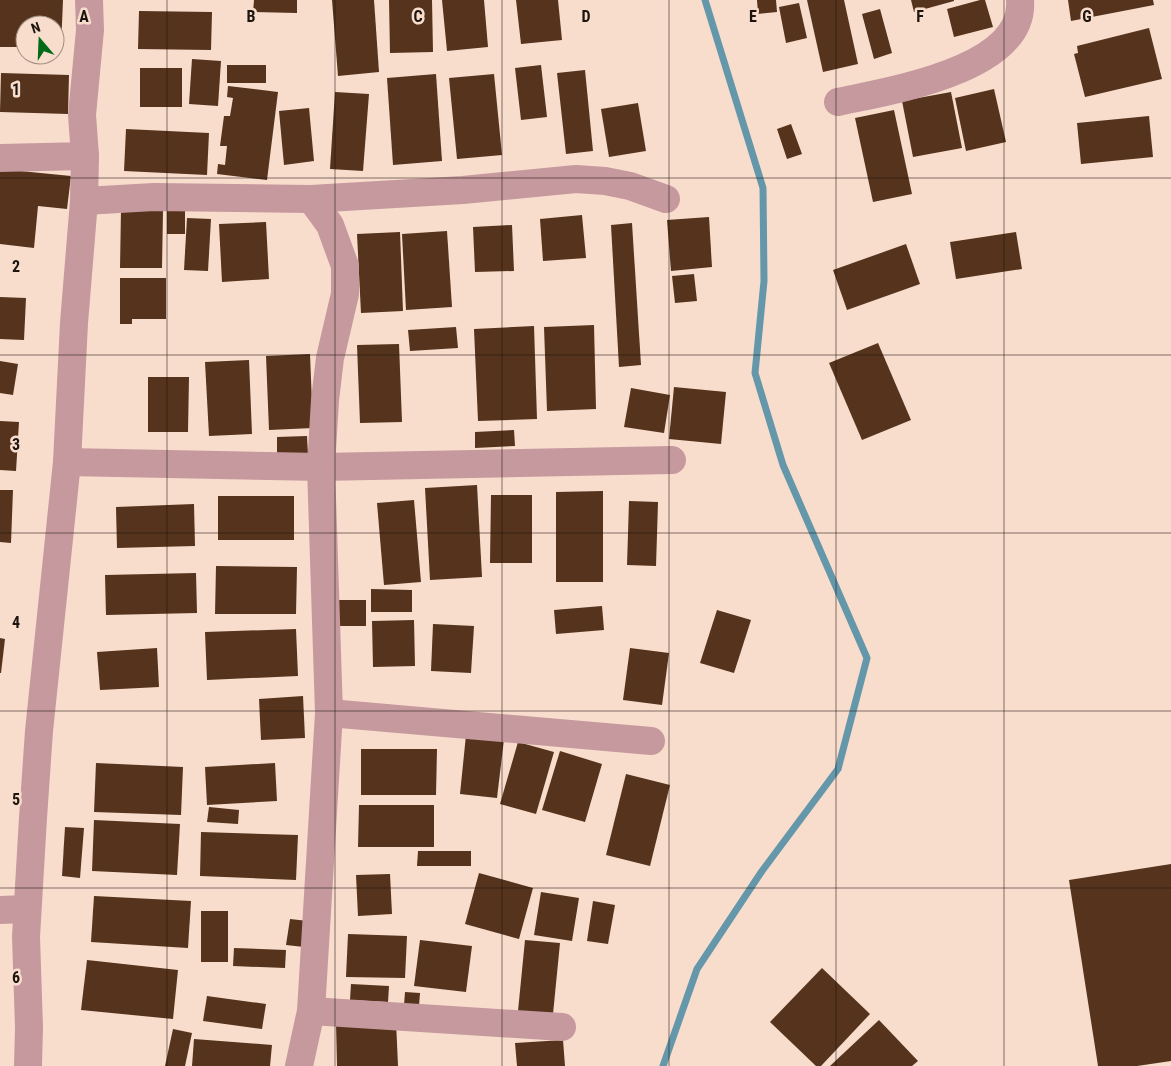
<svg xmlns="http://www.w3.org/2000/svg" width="1171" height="1066" font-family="'Roboto Condensed',sans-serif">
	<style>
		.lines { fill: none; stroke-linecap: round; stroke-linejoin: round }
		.stream { stroke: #6597aa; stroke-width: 7 }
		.building { fill: #55331c }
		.minor { stroke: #c6999e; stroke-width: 28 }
		.grid { fill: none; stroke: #1d140e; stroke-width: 1; stroke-opacity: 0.55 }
		.grid-label { font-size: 16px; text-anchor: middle; font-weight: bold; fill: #1d140e; stroke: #f8ddcd; stroke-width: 5; stroke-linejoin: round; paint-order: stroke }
	</style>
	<rect width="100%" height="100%" fill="#f8ddcd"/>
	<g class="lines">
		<polyline class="stream" points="663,1066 697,969 762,871 838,769 867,658 783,465 755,373 764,281 763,188 705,0"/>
	</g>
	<g class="building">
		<polygon points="0,0 63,0 61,48 55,48 55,25 25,25 25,47 0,47"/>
		<polygon points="254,0 297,0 297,13 253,12"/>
		<polygon points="332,0 374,0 379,72 338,76"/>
		<polygon points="389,0 432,0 433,52 390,53"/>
		<polygon points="442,0 484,0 488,47 447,51"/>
		<polygon points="516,0 558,0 562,40 521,44"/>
		<polygon points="757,0 776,0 777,12 758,14"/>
		<polygon points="807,0 844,0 858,64 823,72"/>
		<polygon points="911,0 954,0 954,1 914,12"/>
		<polygon points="980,0 985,0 993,27 954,37 947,9"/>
		<polygon points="1068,0 1153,0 1154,5 1071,21"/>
		<polygon points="799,3 807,38 786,43 779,7"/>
		<polygon points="880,9 892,53 874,59 862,14"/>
		<polygon points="139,11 212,12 211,50 138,49"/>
		<polygon points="1149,28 1162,79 1085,97 1074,54 1078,53 1077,46"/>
		<polygon points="192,59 221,61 218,106 189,104"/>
		<rect x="227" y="65" width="39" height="18"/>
		<polygon points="541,65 547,117 521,120 515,68"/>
		<rect x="140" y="68" width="42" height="39"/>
		<polygon points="585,70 593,151 566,154 557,73"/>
		<polygon points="1,73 69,75 68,114 0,112"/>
		<polygon points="436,74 442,161 393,165 387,78"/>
		<polygon points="494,74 502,155 457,159 449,78"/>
		<polygon points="228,86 278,92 267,180 217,174 218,164 225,165 227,146 220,146 224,116 230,116 233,98 227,97"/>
		<polygon points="994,89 1006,142 966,151 955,98"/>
		<polygon points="335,92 369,94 363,171 330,169"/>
		<polygon points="951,92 962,148 913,157 902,101"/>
		<polygon points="638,103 646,151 609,157 601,109"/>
		<polygon points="309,108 314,161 284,165 279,111"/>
		<polygon points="894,110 912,194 873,202 855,118"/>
		<polygon points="1149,116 1153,157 1081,164 1077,123"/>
		<polygon points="791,124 802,154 787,159 777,129"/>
		<polygon points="126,129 209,133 207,175 124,171"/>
		<polygon points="0,169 71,176 67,209 38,206 34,248 0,244"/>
		<rect x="167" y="209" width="18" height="25"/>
		<polygon points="121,210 163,211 162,268 120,268"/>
		<polygon points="582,215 586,258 543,261 540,219"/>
		<polygon points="709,217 712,267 671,271 667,220"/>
		<polygon points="187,218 211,219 208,271 184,270"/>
		<polygon points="266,222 269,279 222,282 219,224"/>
		<polygon points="632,223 641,365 619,367 611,225"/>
		<polygon points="512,225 514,271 475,272 473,227"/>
		<polygon points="447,231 452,307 406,310 402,234"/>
		<polygon points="400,232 403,311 361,313 357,234"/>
		<polygon points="1016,232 1022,269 956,279 950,242"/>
		<polygon points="906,244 920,284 847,310 833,270"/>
		<polygon points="694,274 697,301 675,303 672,276"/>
		<polygon points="120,278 166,278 166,319 132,319 132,324 120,324"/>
		<polygon points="0,297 26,298 24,340 0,339"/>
		<polygon points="594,325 596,409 547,411 544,327"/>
		<polygon points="534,326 537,419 478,421 474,329"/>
		<polygon points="456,327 458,348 410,351 408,330"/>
		<polygon points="878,343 911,420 862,440 829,363"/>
		<polygon points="399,344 402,422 360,423 357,345"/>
		<polygon points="310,354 313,428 269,430 266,356"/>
		<polygon points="249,360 252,434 209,436 205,362"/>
		<polygon points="0,361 18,364 13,395 0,393"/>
		<polygon points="148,377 189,377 188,432 148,432"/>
		<polygon points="674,387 726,392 721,444 669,439"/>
		<polygon points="631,388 670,395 664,433 624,427"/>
		<polygon points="0,421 19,422 16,471 0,470"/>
		<polygon points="514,430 515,446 475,448 475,432"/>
		<polygon points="307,436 308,455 277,455 277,437"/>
		<polygon points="477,485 482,577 430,580 425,488"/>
		<polygon points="0,490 13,490 11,543 0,542"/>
		<polygon points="603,491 603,582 556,582 556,492"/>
		<polygon points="491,495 532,495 532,563 490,563"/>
		<rect x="218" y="496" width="76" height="44"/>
		<polygon points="414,500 421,582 384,585 377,503"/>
		<polygon points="629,501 658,502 656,566 627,565"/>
		<polygon points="194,504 195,546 117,548 116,507"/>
		<polygon points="216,566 297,567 296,614 215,614"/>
		<polygon points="196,573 197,613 106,615 105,575"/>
		<polygon points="371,589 412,590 412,612 371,612"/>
		<rect x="339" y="600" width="27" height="26"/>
		<polygon points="602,606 604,630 556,634 554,610"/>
		<polygon points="717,610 751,620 734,673 700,663"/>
		<polygon points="414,620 415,666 373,667 372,621"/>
		<polygon points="433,624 474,626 471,673 431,671"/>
		<polygon points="296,629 298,676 207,680 205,632"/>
		<polygon points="0,638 5,639 1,673 0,673"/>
		<polygon points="157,648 159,687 100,690 97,652"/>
		<polygon points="630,648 669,653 662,705 623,700"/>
		<polygon points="303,696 305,738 261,740 259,699"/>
		<polygon points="466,735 504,739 497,798 460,794"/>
		<polygon points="518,742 554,752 536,814 500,804"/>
		<polygon points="361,749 437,749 436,795 361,795"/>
		<polygon points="560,751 602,764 585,822 542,810"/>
		<polygon points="96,763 183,767 181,815 94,812"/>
		<polygon points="275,763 277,801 207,805 205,767"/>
		<polygon points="626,774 670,785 650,866 606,855"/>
		<polygon points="359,805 434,805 434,847 358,847"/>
		<polygon points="209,807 239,810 238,824 207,822"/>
		<polygon points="94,820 180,824 177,875 92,871"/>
		<polygon points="65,827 84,828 80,878 62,876"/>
		<polygon points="201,832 298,835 296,880 200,876"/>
		<polygon points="418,851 471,851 471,866 417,866"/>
		<polygon points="1171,864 1171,1061 1137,1066 1098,1066 1069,880"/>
		<polygon points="479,873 533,888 519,939 465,924"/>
		<polygon points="390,874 392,914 358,916 356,875"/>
		<polygon points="541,892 579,898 572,941 534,935"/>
		<polygon points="94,896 191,901 188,948 91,942"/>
		<polygon points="593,901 615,905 608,944 587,941"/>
		<rect x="201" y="911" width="27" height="51"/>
		<polygon points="290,919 308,921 304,947 286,945"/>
		<polygon points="348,934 407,936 405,978 346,977"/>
		<polygon points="420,940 472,946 466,992 414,986"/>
		<polygon points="525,940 560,943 553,1014 518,1011"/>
		<polygon points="234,948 286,950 285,968 233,966"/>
		<polygon points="87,960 178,970 173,1019 81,1010"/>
		<polygon points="822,968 870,1014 821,1066 816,1066 770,1022"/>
		<polygon points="351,984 389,986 388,1002 350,1000"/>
		<polygon points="405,992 420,993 419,1006 404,1005"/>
		<polygon points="207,996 266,1004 262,1029 203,1021"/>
		<polygon points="879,1020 918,1061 912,1066 830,1066"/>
		<polygon points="396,1021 398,1066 337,1066 336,1023"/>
		<polygon points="173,1029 192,1033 185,1066 165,1066"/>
		<polygon points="194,1039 272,1045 270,1066 192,1066"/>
		<polygon points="563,1040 565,1066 517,1066 515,1043"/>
	</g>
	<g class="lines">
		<g class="minor">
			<path d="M838 102C888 91 1026 70 1020 0"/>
			<polyline points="0,158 85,156 82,115 90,30 89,0"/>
			<polyline points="84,201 154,197 311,199 463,190 576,179 605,181 630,186 666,199"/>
			<polyline points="67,462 321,467 672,460"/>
			<polyline points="329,713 651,741"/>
			<polyline points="0,910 27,909"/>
			<polyline points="311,1011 562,1027"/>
			<polyline points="28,1066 29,1027 26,937 33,818 39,731 67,462 74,323 84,201 85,156"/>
			<polyline points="299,1066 311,1011 329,713 321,467 325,400 330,358 345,294 345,266 330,225 311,199"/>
		</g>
	</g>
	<path class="grid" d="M167 0V1066M335 0V1066M502 0V1066M669 0V1066M836 0V1066M1004 0V1066M0 178H1171M0 355H1171M0 533H1171M0 711H1171M0 888H1171"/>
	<g class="grid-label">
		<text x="84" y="22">A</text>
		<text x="251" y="22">B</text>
		<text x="418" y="22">C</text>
		<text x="586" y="22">D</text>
		<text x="753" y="22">E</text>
		<text x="920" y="22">F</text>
		<text x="1087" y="22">G</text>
		<text x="16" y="95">1</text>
		<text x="16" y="272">2</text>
		<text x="16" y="450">3</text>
		<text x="16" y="628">4</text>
		<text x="16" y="805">5</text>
		<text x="16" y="983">6</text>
	</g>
	<g transform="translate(40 40) rotate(341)"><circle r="24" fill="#f8ddcd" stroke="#a08d81"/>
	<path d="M0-4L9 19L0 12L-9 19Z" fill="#016a17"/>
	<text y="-8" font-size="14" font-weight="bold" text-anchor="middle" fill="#1d140e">N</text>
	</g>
</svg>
